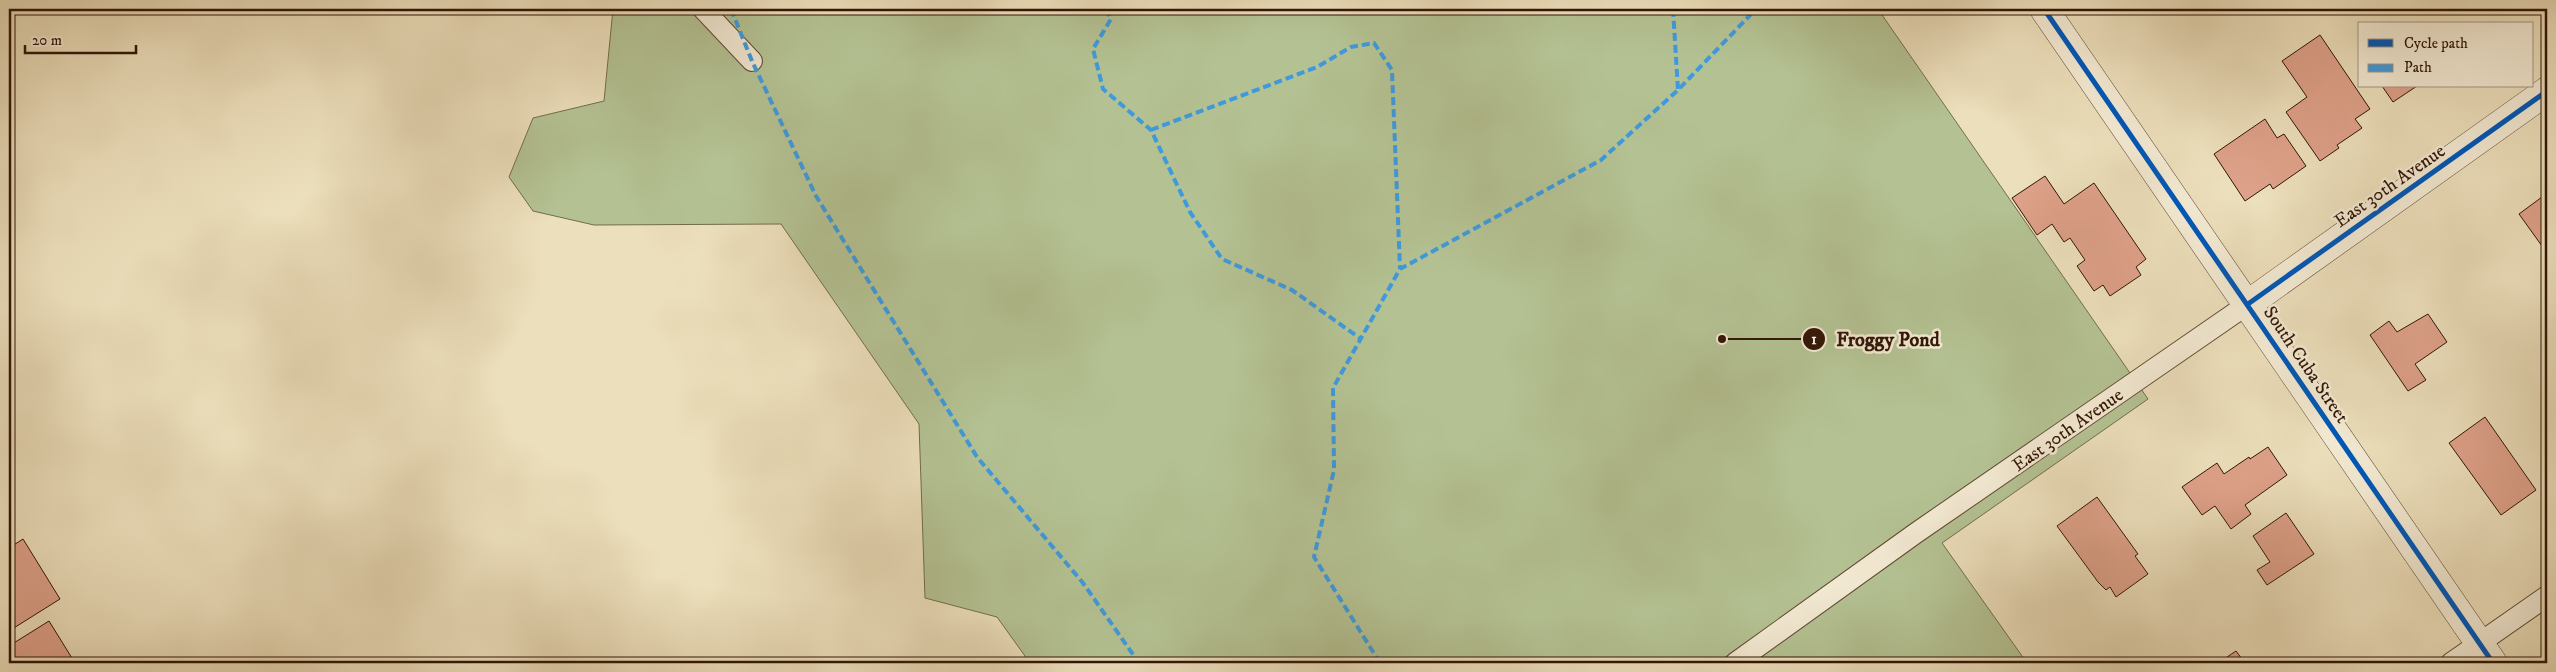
<svg xmlns="http://www.w3.org/2000/svg" width="2556" height="672" font-family="'IM FELL DW Pica',serif">
	<style>
		.green { fill: #b4c293; stroke: #726c4c }
		.building { fill: #dea189; stroke: #311506 }
		.lines { fill: none; stroke-linecap: round; stroke-linejoin: round }
		.service-casing { stroke: #604833; stroke-width: 22 }
		.minor-casing { stroke: #604833; stroke-width: 29 }
		.service { stroke: #f3ead3; stroke-width: 20 }
		.minor { stroke: #f3ead3; stroke-width: 28 }
		.quiet { stroke: #3e9add; stroke-width: 4; stroke-dasharray: 8 4; stroke-linecap: butt }
		.cycleway-casing { stroke: #f3ead3; stroke-width: 8 }
		.cycleway { stroke: #0057b8; stroke-width: 5 }
		.labels { text-anchor: middle; stroke-width: 5; stroke-linejoin: round; paint-order: stroke }
		.street-label { font-size: 19px; fill: #311506; stroke: #f3ead3 }
		.leader { fill: none; stroke: #311506; stroke-width: 2 }
		.callout-dot { fill: #311506; stroke: #f3ead3; stroke-width: 2 }
		.mark-label { font-size: 15px; text-anchor: middle; font-weight: bold; fill: #fff }
		.callout-label { font-size: 20px; text-anchor: middle; font-weight: bold; fill: #311506; stroke: #f3ead3; stroke-width: 5; stroke-linejoin: round; paint-order: stroke }
	</style>
	<rect width="100%" height="100%" fill="#ecdfbb"/>
	<filter id="stains"><feTurbulence type="fractalNoise" baseFrequency=".004" numOctaves="4"/><feColorMatrix values="0 0 0 0 .2 0 0 0 0 .09 0 0 0 0 .02 0 0 0 .5 -.17"/></filter>
	<radialGradient id="worn" r=".72"><stop offset=".6" stop-color="#630" stop-opacity="0"/><stop offset="1" stop-color="#630" stop-opacity=".3"/></radialGradient>
	<polygon class="green" points="613,9 1884,9 1880,12 2148,399 1942,543 2027,663 1030,663 997,617 925,598 919,424 781,224 594,225 533,211 509,177 533,118 604,101"/>
	<g class="building">
		<polygon points="2320,35 2370,109 2355,119 2362,128 2337,145 2339,148 2320,161 2286,112 2307,97 2282,61"/>
		<polygon points="2382,86 2417,86 2393,102"/>
		<polygon points="2265,119 2277,138 2284,134 2306,166 2273,189 2270,184 2245,201 2214,154"/>
		<polygon points="2045,176 2064,204 2094,183 2146,259 2136,267 2141,275 2110,296 2103,285 2094,291 2077,266 2085,260 2070,238 2064,242 2052,224 2037,235 2012,198"/>
		<polygon points="2542,197 2547,204 2547,253 2519,214"/>
		<polygon points="2428,314 2447,342 2415,364 2426,380 2408,391 2370,335 2389,321 2397,332"/>
		<polygon points="2485,417 2536,490 2501,515 2449,443"/>
		<polygon points="2268,447 2287,475 2245,505 2251,514 2231,529 2215,506 2202,515 2182,487 2217,463 2224,474 2249,457 2250,459"/>
		<polygon points="2097,497 2138,554 2135,556 2148,574 2116,597 2110,587 2106,590 2098,582 2057,526"/>
		<polygon points="2286,513 2314,554 2267,585 2257,570 2270,562 2253,536"/>
		<polygon points="23,539 60,599 9,631 9,548"/>
		<polygon points="49,621 75,663 9,663 9,646"/>
		<polygon points="2236,651 2245,663 2218,663"/>
	</g>
	<g class="lines">
		<g class="service-casing">
			<g id="service">
				<polyline points="703,9 752,61"/>
				<polyline points="1735,663 1916,533 2248,304"/>
				<polyline points="2451,663 2547,596"/>
			</g>
		</g>
		<g class="minor-casing">
			<g id="minor">
				<polyline points="2044,9 2493,663"/>
				<polyline points="2248,304 2547,91"/>
			</g>
		</g>
		<use href="#service" class="service"/>
		<use href="#minor" class="minor"/>
		<g class="quiet">
			<polyline points="731,9 752,61 816,196 977,457 1083,583 1139,663"/>
			<polyline points="1106,9 1111,19 1093,49 1103,89 1151,130 1190,212 1222,259 1292,290 1361,339"/>
			<polyline points="1673,9 1678,90"/>
			<polyline points="1151,130 1317,67 1351,47 1374,43 1392,70 1400,269"/>
			<polyline points="1380,663 1314,557 1334,470 1333,388 1400,269 1601,160 1678,90 1756,9"/>
		</g>
		<g class="cycleway-casing">
			<g id="cycleway">
				<polyline points="2044,9 2493,663"/>
				<polyline points="2248,304 2547,91"/>
			</g>
		</g>
		<use href="#cycleway" class="cycleway"/>
	</g>
	<g class="labels">
		<g class="street-label">
			<text transform="translate(2389 185) rotate(-35)" y="7">East 30th Avenue</text>
			<text transform="translate(2307 364) rotate(56)" y="7">South Cuba Street</text>
			<text transform="translate(2067 429) rotate(-35)" y="7">East 30th Avenue</text>
		</g>
	</g>
	<path class="leader" d="M1722 339L1814 339"/>
	<g class="callout-dot">
		<circle cx="1722" cy="339" r="5"/>
		<circle cx="1814" cy="339" r="12"/>
	</g>
	<g class="mark-label">
		<text x="1814" y="344">1</text>
	</g>
	<g class="callout-label">
		<text x="1888" y="346">Froggy Pond</text>
	</g>
	<rect width="2556" height="672" fill="none" stroke="#ecdfbb" stroke-width="30"/>
	<rect x="10" y="10" width="2536" height="652" fill="none" stroke="#311506" stroke-width="2.5"/>
	<rect x="15" y="15" width="2526" height="642" fill="none" stroke="#311506"/>
	<rect x="2358" y="22" width="175" height="65" fill="#f3ead3" stroke="#a59581"/>
	<rect x="2368" y="39" width="25" height="8" fill="#0057b8" stroke="#a59581"/>
	<text x="2404" y="48" font-size="15" fill="#311506">Cycle path</text>
	<rect x="2368" y="64" width="25" height="8" fill="#3e9add" stroke="#a59581"/>
	<text x="2404" y="72" font-size="15" fill="#311506">Path</text>
	<path d="M25 45v8h111v-8" fill="none" stroke="#311506" stroke-width="2.5"/>
	<text x="32" y="45" font-size="15" fill="#311506" stroke="#f3ead3" stroke-width="4" paint-order="stroke">20 m</text>
	<rect width="100%" height="100%" filter="url(#stains)"/>
	<rect width="100%" height="100%" fill="url(#worn)"/>
</svg>
